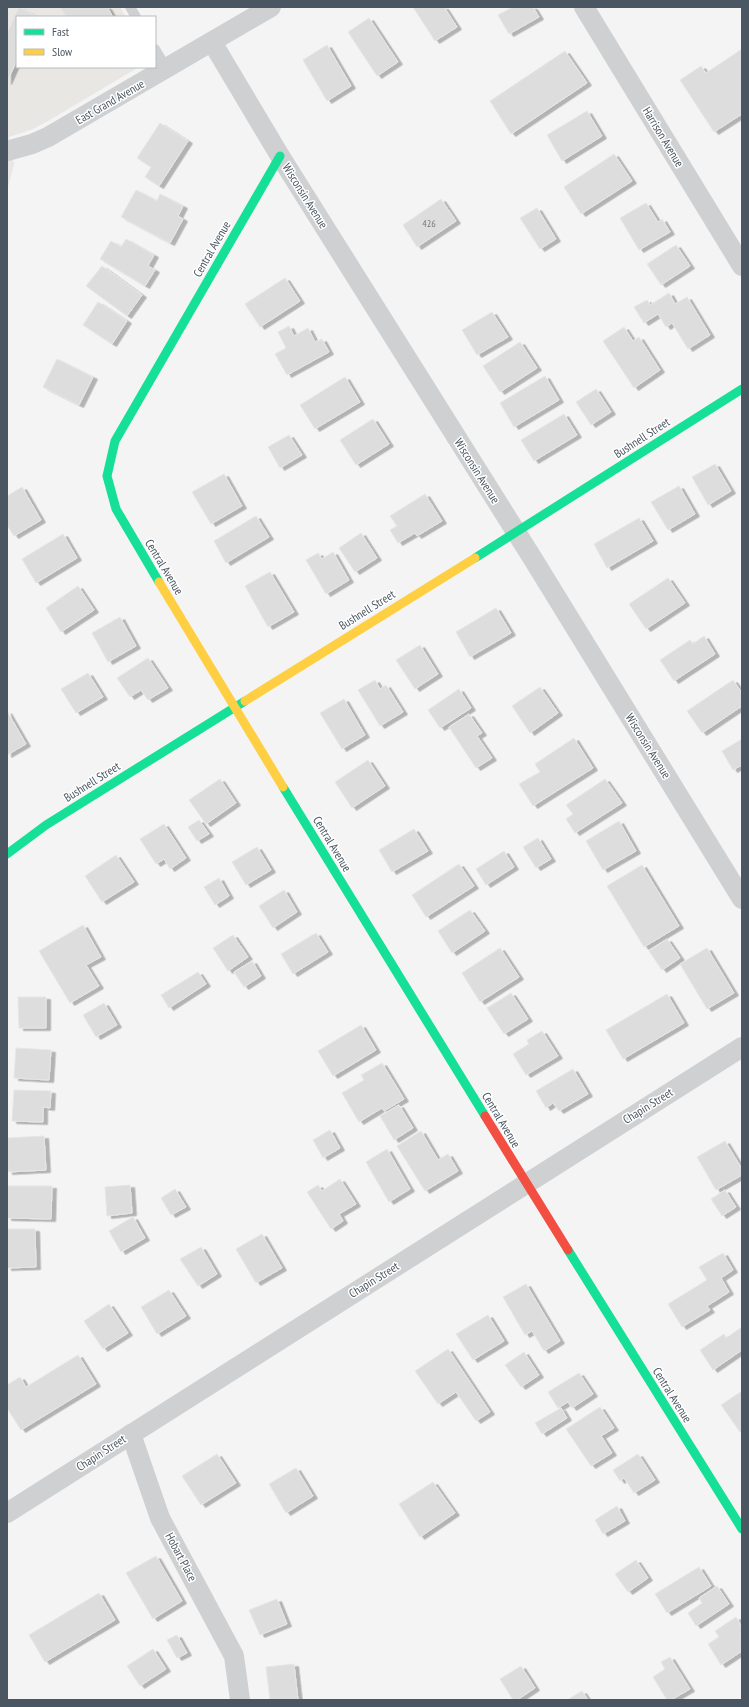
<svg xmlns="http://www.w3.org/2000/svg" width="749" height="1707" font-family="'PT Sans Narrow',sans-serif">
	<style>
		.commercial { fill: #e8e7e3 }
		.building { fill: #ddddde; stroke: #e5e6e7; filter: url(#shadow) }
		.lines { fill: none; stroke-linecap: round; stroke-linejoin: round }
		.lane { stroke: #ced0d2; stroke-width: 10 }
		.street { stroke: #ced0d2; stroke-width: 20 }
		.fast { stroke: #16e098; stroke-width: 9 }
		.slow { stroke: #ffcf43; stroke-width: 9 }
		.jam { stroke: #f24e42; stroke-width: 9 }
		.labels { text-anchor: middle; stroke-width: 3; stroke-linejoin: round; paint-order: stroke }
		.number-label { font-size: 10px; fill: #707881 }
		.street-label { font-size: 12px; fill: #4a5661; stroke: #fff }
	</style>
	<defs>
		<filter id="shadow"><feDropShadow dx="4.5" dy="2.5" stdDeviation="0" flood-color="#0004"/></filter>
	</defs>
	<rect width="100%" height="100%" fill="#f4f4f4"/>
	<polygon class="commercial" points="7,7 120,7 126,17 17,17 17,67 139,67 48,121 33,129 9,137 14,164 7,191"/>
	<g class="building">
		<polygon points="19,7 37,17 17,17 17,60 7,82 7,33"/>
		<polygon points="60,7 107,7 113,17 66,17"/>
		<polygon points="413,7 444,7 457,27 435,41"/>
		<polygon points="513,7 533,7 539,17 509,34 498,15"/>
		<polygon points="369,18 398,62 377,76 348,32"/>
		<polygon points="327,45 351,86 327,101 303,60"/>
		<polygon points="742,49 742,114 714,132 680,80 701,66 706,73"/>
		<polygon points="565,51 587,83 511,134 490,101"/>
		<polygon points="587,111 602,136 562,161 547,135"/>
		<polygon points="160,123 188,141 159,186 145,177 151,167 137,158"/>
		<polygon points="614,154 632,181 581,214 564,187"/>
		<polygon points="136,190 157,201 160,194 183,206 178,216 183,219 170,243 121,217"/>
		<polygon points="441,199 456,221 417,247 403,225"/>
		<polygon points="646,203 658,222 662,219 670,232 639,250 620,218"/>
		<polygon points="537,208 556,239 540,249 520,218"/>
		<polygon points="126,239 154,255 148,266 155,270 145,286 100,259 111,241 121,247"/>
		<polygon points="676,245 690,266 661,285 647,264"/>
		<polygon points="102,266 142,295 127,316 86,286"/>
		<polygon points="285,278 300,301 260,327 245,304"/>
		<polygon points="669,293 675,304 687,297 710,335 688,349 672,323 666,327 658,314 644,323 634,307 647,300 650,305"/>
		<polygon points="98,302 127,321 112,344 83,325"/>
		<polygon points="492,312 508,337 477,355 462,330"/>
		<polygon points="289,326 294,336 308,328 315,342 322,339 329,352 287,375 275,354 286,348 278,332"/>
		<polygon points="624,327 633,341 639,337 660,370 634,388 603,341"/>
		<polygon points="520,342 537,368 500,392 483,366"/>
		<polygon points="57,359 93,377 79,405 43,387"/>
		<polygon points="545,376 559,400 514,427 500,403"/>
		<polygon points="345,377 360,402 315,429 300,405"/>
		<polygon points="596,389 611,412 591,425 576,402"/>
		<polygon points="564,414 577,435 534,461 521,440"/>
		<polygon points="373,419 389,444 356,465 340,440"/>
		<polygon points="289,435 302,455 280,468 268,447"/>
		<polygon points="715,464 731,491 708,505 692,477"/>
		<polygon points="224,474 242,506 211,524 192,492"/>
		<polygon points="679,486 695,514 668,530 651,502"/>
		<polygon points="22,487 41,520 14,536 7,525 7,496"/>
		<polygon points="425,494 442,521 417,536 415,533 398,543 390,530 397,526 390,516"/>
		<polygon points="256,516 269,537 226,563 214,541"/>
		<polygon points="639,518 653,541 607,568 594,544"/>
		<polygon points="361,533 377,558 355,572 339,548"/>
		<polygon points="63,534 77,558 36,583 22,559"/>
		<polygon points="333,552 349,580 326,594 306,560 318,553 322,559"/>
		<polygon points="270,572 294,612 268,627 245,586"/>
		<polygon points="668,578 685,603 646,629 629,604"/>
		<polygon points="78,586 94,610 61,632 46,608"/>
		<polygon points="496,608 511,633 470,657 456,632"/>
		<polygon points="120,617 136,646 108,662 92,633"/>
		<polygon points="704,636 715,654 674,681 660,660 690,640 693,644"/>
		<polygon points="420,645 438,674 415,689 396,660"/>
		<polygon points="148,658 168,688 148,700 141,690 130,697 117,678"/>
		<polygon points="88,673 103,697 76,713 61,689"/>
		<polygon points="375,680 380,689 386,685 403,712 380,726 358,690"/>
		<polygon points="733,680 742,693 742,706 702,733 687,711"/>
		<polygon points="540,687 558,713 530,733 512,706"/>
		<polygon points="459,689 471,708 440,728 428,710"/>
		<polygon points="344,699 365,735 342,749 320,713"/>
		<polygon points="7,711 26,744 7,755"/>
		<polygon points="469,714 482,733 477,736 492,758 476,768 449,727"/>
		<polygon points="574,738 593,768 533,806 519,784 540,772 535,764"/>
		<polygon points="742,739 742,765 733,770 722,751"/>
		<polygon points="368,760 385,786 352,808 335,782"/>
		<polygon points="220,779 236,803 206,824 189,800"/>
		<polygon points="605,779 622,803 575,833 566,819 573,814 566,805"/>
		<polygon points="199,820 209,834 197,841 188,827"/>
		<polygon points="619,821 636,851 603,870 586,841"/>
		<polygon points="164,824 186,858 170,869 164,859 156,864 140,839"/>
		<polygon points="414,829 428,851 392,872 379,850"/>
		<polygon points="538,838 551,859 536,868 523,847"/>
		<polygon points="257,847 271,870 246,885 232,862"/>
		<polygon points="504,851 514,867 486,885 476,869"/>
		<polygon points="116,855 134,882 102,902 85,876"/>
		<polygon points="459,864 474,886 426,917 412,895"/>
		<polygon points="642,865 679,926 644,947 607,886"/>
		<polygon points="219,878 229,896 215,905 204,887"/>
		<polygon points="284,890 297,912 273,928 259,906"/>
		<polygon points="470,910 485,931 452,953 438,931"/>
		<polygon points="83,925 101,957 86,965 99,986 70,1003 39,951"/>
		<polygon points="316,933 328,952 293,974 281,954"/>
		<polygon points="233,935 248,957 228,971 213,948"/>
		<polygon points="667,939 680,958 662,970 649,951"/>
		<polygon points="500,948 519,977 480,1002 462,973"/>
		<polygon points="707,948 734,993 707,1009 680,964"/>
		<polygon points="252,961 261,976 244,987 234,972"/>
		<polygon points="198,972 206,984 169,1008 161,995"/>
		<polygon points="511,993 528,1019 504,1034 487,1008"/>
		<polygon points="667,994 684,1023 623,1059 606,1030"/>
		<polygon points="18,997 46,997 46,1028 19,1028"/>
		<polygon points="104,1003 117,1025 96,1037 83,1015"/>
		<polygon points="361,1025 376,1050 333,1076 318,1051"/>
		<polygon points="542,1031 558,1056 526,1075 513,1054 529,1044 527,1040"/>
		<polygon points="16,1048 51,1050 49,1080 14,1078"/>
		<polygon points="382,1063 404,1099 384,1111 382,1108 359,1122 342,1093 364,1080 361,1075"/>
		<polygon points="573,1069 588,1094 559,1111 553,1103 546,1108 536,1091"/>
		<polygon points="14,1090 51,1091 50,1108 43,1107 43,1122 12,1121"/>
		<polygon points="399,1105 413,1128 394,1140 380,1116"/>
		<polygon points="330,1130 340,1148 323,1158 313,1140"/>
		<polygon points="421,1131 438,1160 448,1154 458,1171 425,1191 397,1146"/>
		<polygon points="44,1136 46,1170 8,1172 7,1138"/>
		<polygon points="725,1141 742,1169 742,1175 716,1190 697,1157"/>
		<polygon points="387,1149 410,1189 389,1202 366,1162"/>
		<polygon points="340,1179 356,1204 339,1214 343,1221 331,1229 307,1192 318,1185 322,1191"/>
		<polygon points="130,1185 132,1213 107,1216 105,1187"/>
		<polygon points="7,1186 52,1186 51,1219 7,1218"/>
		<polygon points="175,1189 186,1207 171,1215 161,1198"/>
		<polygon points="725,1190 736,1207 722,1216 711,1199"/>
		<polygon points="133,1217 145,1238 121,1252 109,1231"/>
		<polygon points="7,1229 35,1229 36,1267 7,1268"/>
		<polygon points="262,1234 282,1268 256,1283 236,1249"/>
		<polygon points="201,1247 217,1274 198,1286 180,1259"/>
		<polygon points="723,1253 733,1270 721,1278 729,1292 707,1306 710,1310 682,1327 668,1304 707,1280 699,1267"/>
		<polygon points="526,1284 560,1341 544,1351 532,1331 525,1335 503,1297"/>
		<polygon points="169,1290 186,1316 157,1334 141,1307"/>
		<polygon points="109,1304 128,1333 103,1349 84,1321"/>
		<polygon points="488,1315 504,1341 473,1360 456,1334"/>
		<polygon points="742,1327 742,1350 713,1370 700,1350 724,1334 726,1338"/>
		<polygon points="448,1349 490,1412 476,1421 456,1392 438,1404 415,1371"/>
		<polygon points="524,1352 539,1375 521,1387 505,1365"/>
		<polygon points="78,1355 96,1384 21,1430 7,1408 7,1385 20,1377 26,1387"/>
		<polygon points="579,1373 593,1394 572,1408 568,1402 558,1408 548,1392"/>
		<polygon points="742,1391 742,1431 740,1432 721,1405"/>
		<polygon points="600,1407 614,1428 601,1436 612,1453 591,1466 566,1429"/>
		<polygon points="561,1408 567,1418 542,1434 535,1423"/>
		<polygon points="217,1454 236,1483 201,1505 182,1476"/>
		<polygon points="638,1454 655,1480 634,1493 624,1478 620,1481 613,1470"/>
		<polygon points="296,1468 313,1496 286,1513 269,1484"/>
		<polygon points="433,1482 455,1513 420,1537 399,1504"/>
		<polygon points="617,1506 625,1521 603,1534 595,1520"/>
		<polygon points="156,1556 182,1601 153,1619 126,1573"/>
		<polygon points="636,1560 648,1578 628,1592 615,1574"/>
		<polygon points="699,1567 711,1586 667,1613 655,1594"/>
		<polygon points="717,1586 729,1604 696,1626 688,1613 702,1603 699,1598"/>
		<polygon points="99,1593 115,1620 45,1662 29,1635"/>
		<polygon points="277,1599 287,1624 260,1635 249,1610"/>
		<polygon points="736,1617 742,1627 742,1633 740,1634 742,1638 742,1651 721,1665 708,1644 719,1637 715,1631"/>
		<polygon points="177,1635 187,1653 177,1658 167,1640"/>
		<polygon points="153,1649 166,1669 140,1686 127,1666"/>
		<polygon points="670,1657 690,1689 671,1700 667,1700 653,1677 665,1669 661,1662"/>
		<polygon points="294,1664 298,1700 270,1700 266,1667"/>
		<polygon points="521,1666 535,1688 517,1700 513,1700 500,1679"/>
		<polygon points="582,1691 588,1700 567,1700"/>
	</g>
	<g class="lines">
		<g class="lane">
			<polyline points="130,7 136,17"/>
			<polyline points="155,49 167,69"/>
		</g>
		<g class="street">
			<polyline points="584,7 742,266"/>
			<polyline points="212,42 280,156 533,559 742,899"/>
			<polyline points="7,151 32,144 48,137 271,7"/>
			<polyline points="131,1434 160,1518 234,1656 240,1700"/>
			<polyline points="7,1513 742,1047"/>
		</g>
		<g class="fast">
			<polyline points="475,558 742,389"/>
			<polyline points="159,582 116,509 107,476 115,441 280,156"/>
			<polyline points="283,787 485,1116"/>
			<polyline points="7,854 46,825 245,701"/>
			<polyline points="568,1250 742,1529"/>
		</g>
		<g class="slow">
			<polyline points="159,582 283,787"/>
			<polyline points="245,701 475,558"/>
		</g>
		<polyline class="jam" points="485,1116 568,1250"/>
	</g>
	<g class="labels">
		<g class="number-label">
			<text x="429" y="227">426</text>
		</g>
		<g class="street-label">
			<text transform="translate(110 102) rotate(-30)" y="4">East Grand Avenue</text>
			<text transform="translate(663 137) rotate(59)" y="4">Harrison Avenue</text>
			<text transform="translate(305 196) rotate(58)" y="4">Wisconsin Avenue</text>
			<text transform="translate(212 249) rotate(-60)" y="4">Central Avenue</text>
			<text transform="translate(642 438) rotate(-33)" y="4">Bushnell Street</text>
			<text transform="translate(477 471) rotate(58)" y="4">Wisconsin Avenue</text>
			<text transform="translate(164 567) rotate(59)" y="4">Central Avenue</text>
			<text transform="translate(367 610) rotate(-32)" y="4">Bushnell Street</text>
			<text transform="translate(648 746) rotate(58)" y="4">Wisconsin Avenue</text>
			<text transform="translate(92 782) rotate(-32)" y="4">Bushnell Street</text>
			<text transform="translate(332 844) rotate(59)" y="4">Central Avenue</text>
			<text transform="translate(648 1106) rotate(-32)" y="4">Chapin Street</text>
			<text transform="translate(501 1120) rotate(59)" y="4">Central Avenue</text>
			<text transform="translate(374 1280) rotate(-32)" y="4">Chapin Street</text>
			<text transform="translate(672 1395) rotate(58)" y="4">Central Avenue</text>
			<text transform="translate(101 1453) rotate(-33)" y="4">Chapin Street</text>
			<text transform="translate(181 1557) rotate(62)" y="4">Hobart Place</text>
		</g>
	</g>
	<rect width="749" height="1707" fill="none" stroke="#4a5661" stroke-width="16"/>
	<rect x="16" y="16" width="140" height="52" fill="#ffffff" stroke="#b7bbc0"/>
	<rect x="24" y="29" width="20" height="6" fill="#16e098" stroke="#b7bbc0"/>
	<text x="52" y="36" font-size="12" fill="#4a5661">Fast</text>
	<rect x="24" y="49" width="20" height="6" fill="#ffcf43" stroke="#b7bbc0"/>
	<text x="52" y="56" font-size="12" fill="#4a5661">Slow</text>
</svg>
